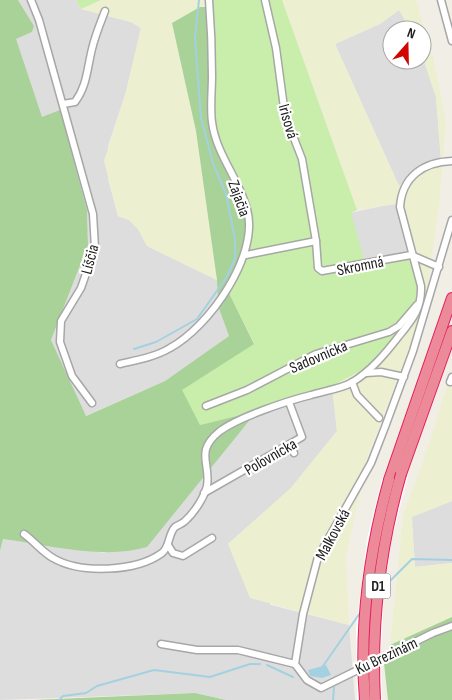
<svg xmlns="http://www.w3.org/2000/svg" width="452" height="700" font-family="'Sofia Sans Condensed',sans-serif">
	<style>
		.residential { fill: #dedddd }
		.farmland { fill: #edf0d0; fill-rule: evenodd }
		.grass { fill: #c9edaa }
		.forest { fill: #a8d298 }
		.water { fill: #a4d1e1 }
		.pier { fill: #fff }
		.lines { fill: none; stroke-linecap: round; stroke-linejoin: round }
		.stream { stroke: #a4d1e1; stroke-width: 2 }
		.minor-casing { stroke: #a7a7a7; stroke-width: 9 }
		.highway-casing { stroke: #e51d5c; stroke-width: 12 }
		.minor { stroke: #fff; stroke-width: 6 }
		.highway { stroke: #ec8a99; stroke-width: 10 }
		.highway-bridge-casing { stroke: #e51d5c; stroke-width: 12; stroke-linecap: butt }
		.highway-bridge { stroke: #ec8a99; stroke-width: 10 }
		.labels { text-anchor: middle; stroke-width: 4.5; stroke-linejoin: round; paint-order: stroke }
		.shield { fill: #fff; stroke: #636363; stroke-width: 1 }
		.shield-label { font-size: 15px; font-weight: bold; fill: #202020 }
		.street-label { font-size: 16px; fill: #202020; stroke: #fff }
	</style>
	<rect width="100%" height="100%" fill="#f1eee6"/>
	<g class="residential">
		<polygon points="18,0 76,0 81,9 131,22 141,28 126,92 108,146 108,179 118,216 129,220 138,229 147,246 217,280 218,306 229,336 165,381 85,416 51,340 88,245 87,210 60,111 42,118 15,39 32,32 34,26"/>
		<polygon points="399,10 411,30 392,30 392,60 422,60 422,55 436,97 441,160 409,177 399,186 335,44 380,24"/>
		<polygon points="396,203 408,251 402,255 365,262 350,213"/>
		<polygon points="332,386 337,431 291,488 228,544 271,605 349,625 355,700 226,700 195,693 0,700 0,551 3,539 105,553 257,411"/>
		<polygon points="452,501 452,563 415,567 411,517"/>
	</g>
	<g class="farmland">
		<polygon points="101,0 209,0 209,7 172,23 196,131 217,280 147,246 138,229 129,220 118,216 104,161 126,92 141,28 131,22 81,9"/>
		<path d="M282 0H416L433 57 446 123 439 206 426 299 414 336 368 455 346 557 349 625 250 598 228 544 291 488 337 431 332 386 375 363 413 265 396 204 357 210ZM399 10 411 30H422V55L436 97 441 160 409 177 399 186 335 44 380 24Z"/>
		<polygon points="452,370 452,501 412,517 415,567 452,563 452,617 390,645 403,515 424,459"/>
	</g>
	<g class="grass">
		<polygon points="76,0 101,0 81,9"/>
		<polygon points="209,0 282,0 357,210 351,213 365,262 402,255 408,251 419,277 417,311 375,363 332,386 257,411 200,425 181,390 254,343 228,291 210,118"/>
	</g>
	<g class="forest">
		<path d="M0 0H18L34 26 32 32 16 39 42 117 60 110 87 210 88 245 51 340 86 416 165 381 229 336 218 306 217 280 196 131 172 23 200 7H209L210 118 248 214V245L228 291 254 344 182 390 200 425 257 411 147 547C104 560 48 545 3 539L0 551Z"/>
		<polygon points="452,617 452,700 388,700 384,663 390,645"/>
		<polygon points="195,693 226,700 34,700"/>
	</g>
	<polygon class="water" points="326,665 331,675 322,678 310,676 308,670"/>
	<polygon class="pier" points="397,473 408,476 392,539 384,590 381,652 382,700 371,700 369,653 370,700 357,700 356,628 367,539 382,478 394,481 381,533"/>
	<g class="lines">
		<g class="stream">
			<polyline points="134,349 156,342 197,319 226,278 235,259 235,239 226,194 213,163 201,118 195,38 199,0"/>
			<polyline points="382,589 412,559 452,560"/>
			<polyline points="267,665 293,677"/>
			<polyline points="323,666 360,613"/>
			<polyline points="59,700 63,696 86,693 97,686 154,670 210,677 250,664 260,664"/>
			<polyline points="333,700 334,687"/>
		</g>
		<g class="minor-casing">
			<g id="minor">
				<polyline points="31,0 39,20 93,214 95,248 81,288 61,321 60,342 72,376 92,403"/>
				<polyline points="265,0 276,48 285,115 302,159 316,241"/>
				<polyline points="441,0 452,41"/>
				<path d="M63 104 75 102C87 86 87 69 92 49 95 36 100 24 105 11"/>
				<polyline points="452,220 413,351 385,427 371,463 318,557 303,614 295,664 307,680 321,688 433,633 452,626"/>
				<polyline points="246,255 316,241 318,268 322,271 411,255 439,267"/>
				<path d="M120 364C137 360 155 357 170 348 209 327 260 255 247 209 239 179 216 154 212 122 210 107 212 91 212 76 212 50 211 25 209 0"/>
				<polyline points="366,373 381,372 404,377"/>
				<polyline points="352,382 357,395 379,418"/>
				<polyline points="450,382 452,377"/>
				<polyline points="206,406 247,390 316,354 389,332 399,326 417,305"/>
				<polyline points="289,445 294,453"/>
				<polyline points="204,493 302,437 289,402"/>
				<path d="M24 534C34 541 42 552 53 558 80 574 136 572 162 553 170 547 168 534 175 527 178 525 182 524 185 521 194 513 204 498 207 486 211 463 194 452 220 431 239 417 287 401 311 395 323 391 340 389 351 383 371 371 385 354 399 336 413 319 422 308 421 286L400 207C402 177 423 162 452 161"/>
				<polyline points="168,545 173,553 183,556 212,538"/>
				<polyline points="161,644 197,650 238,650 295,664"/>
			</g>
		</g>
		<g class="highway-casing">
			<g id="highway">
				<polyline points="401,474 452,331"/>
				<polyline points="389,480 452,298"/>
			</g>
		</g>
		<use href="#minor" class="minor"/>
		<use href="#highway" class="highway"/>
		<g class="highway-bridge-casing">
			<g id="highway-bridge">
				<path d="M365 700C359 625 369 552 389 480"/>
				<path d="M375 700C371 623 380 548 401 474"/>
			</g>
		</g>
		<use href="#highway-bridge" class="highway-bridge"/>
	</g>
	<g class="labels">
		<rect class="shield" x="365.5" y="573.5" width="25" height="25" rx="4"/>
		<g class="shield-label">
			<text x="378" y="591">D1</text>
		</g>
		<g class="street-label">
			<text transform="translate(289 121) rotate(74)" y="6">Irisová</text>
			<text transform="translate(240 198) rotate(70)" y="6">Zajačia</text>
			<text transform="translate(89 259) rotate(-75)" y="6">Líščia</text>
			<text transform="translate(360 265) rotate(-11)" y="6">Skromná</text>
			<text transform="translate(318 356) rotate(-23)" y="6">Sadovnícka</text>
			<text transform="translate(270 456) rotate(-30)" y="6">Poľovnícka</text>
			<text transform="translate(332 534) rotate(-62)" y="6">Malkovská</text>
			<text transform="translate(386 655) rotate(-25)" y="6">Ku Brezinám</text>
		</g>
	</g>
	<g transform="translate(407 45) rotate(20)"><circle r="24" fill="#ffffff" stroke="#a6a6a6"/>
	<path d="M0-4L9 19L0 12L-9 19Z" fill="#d00600"/>
	<text y="-8" font-size="14" font-weight="bold" text-anchor="middle" fill="#202020">N</text>
	</g>
</svg>
